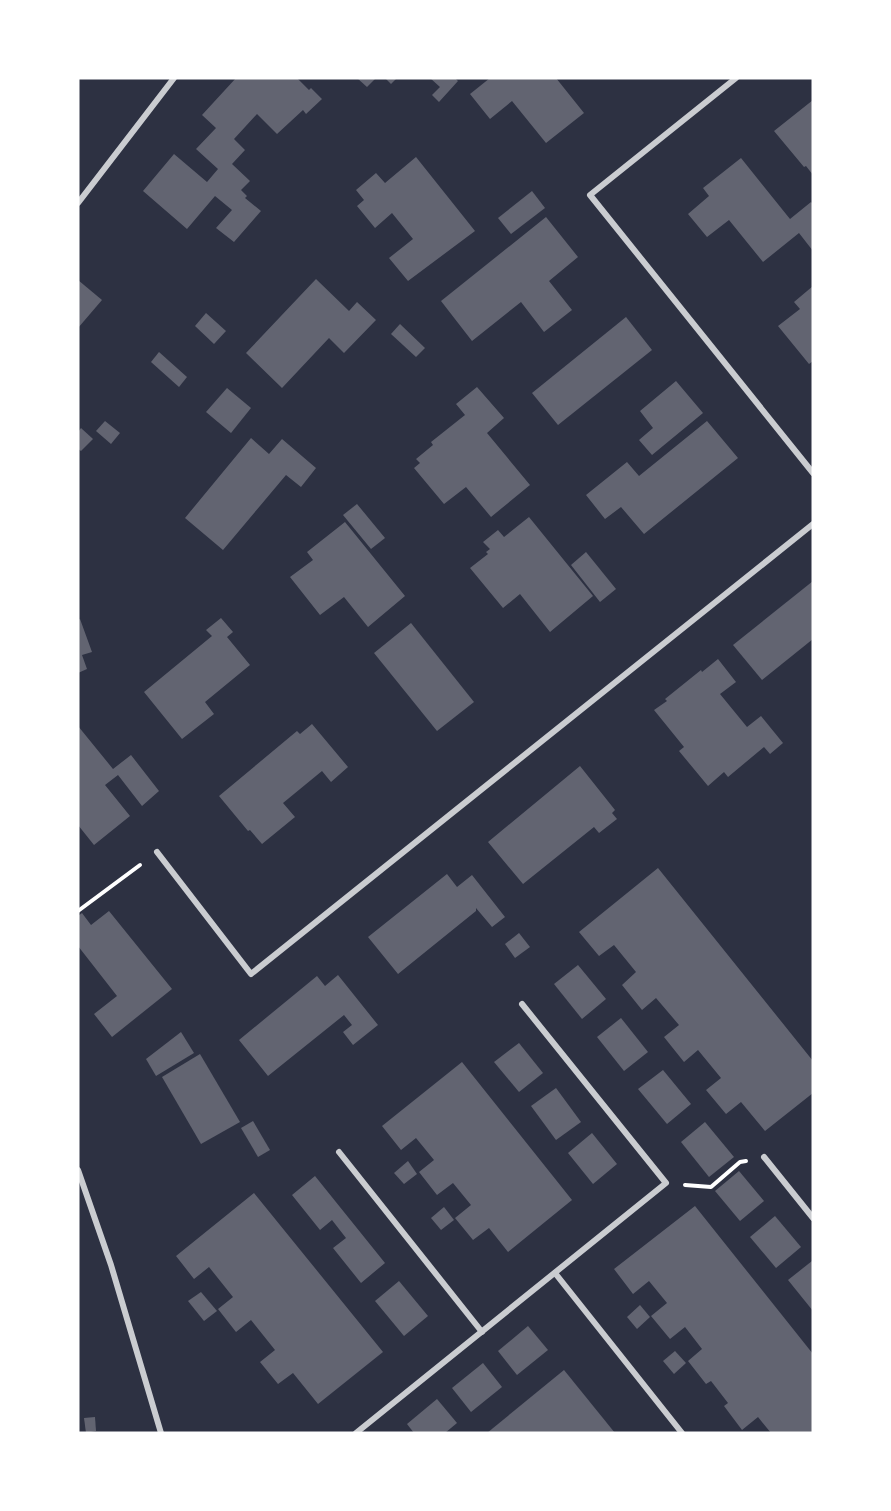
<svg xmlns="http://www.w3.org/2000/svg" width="891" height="1511" font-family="Ubuntu,sans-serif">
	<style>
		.building { fill: #626471 }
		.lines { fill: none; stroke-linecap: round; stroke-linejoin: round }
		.path { stroke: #fff; stroke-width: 4 }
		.minor { stroke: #caccd0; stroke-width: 6 }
	</style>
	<rect width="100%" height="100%" fill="#2d3142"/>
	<g class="building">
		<polygon points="236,78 297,78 309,90 311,88 322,99 306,114 303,110 277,134 257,114 234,139 245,150 232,164 250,181 241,190 247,196 245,198 261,211 234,242 216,228 232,210 215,196 187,229 143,191 174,154 207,182 218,169 196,149 216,128 202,115"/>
		<polygon points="357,78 376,78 367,87"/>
		<polygon points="385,78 397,78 391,84"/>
		<polygon points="430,78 455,78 458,81 439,102 432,95 440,87"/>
		<polygon points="490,78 556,78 584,113 546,143 512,101 490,119 470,94"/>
		<polygon points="813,100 813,175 806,166 804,167 774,131"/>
		<polygon points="416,157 475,231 408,281 389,258 413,239 392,213 375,228 357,206 364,200 356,190 376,173 385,183"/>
		<polygon points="741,158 790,219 811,202 813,204 813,251 799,233 763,262 729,220 707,237 688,214 709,196 703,188"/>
		<polygon points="532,191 545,208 511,234 498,218"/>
		<polygon points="546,217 578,257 549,281 572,310 544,332 521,302 472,341 441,301"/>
		<polygon points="316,279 349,311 357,302 376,320 344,353 329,338 282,388 246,353"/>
		<polygon points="78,280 102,300 78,328"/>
		<polygon points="813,286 813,361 809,364 778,326 800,309 794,302"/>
		<polygon points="206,313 226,331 214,344 195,326"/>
		<polygon points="626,317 652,350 558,425 532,393"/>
		<polygon points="400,324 425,348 416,357 391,334"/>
		<polygon points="159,352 187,377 179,387 151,362"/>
		<polygon points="676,381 703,413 652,455 639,440 653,428 640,411"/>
		<polygon points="477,387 504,418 487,433 530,485 491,517 466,487 444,504 414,468 420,463 416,459 433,445 431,442 465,415 456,404"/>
		<polygon points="227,388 251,408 231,433 206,412"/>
		<polygon points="105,421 120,433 111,444 96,431"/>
		<polygon points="707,421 738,458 644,534 621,507 605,519 586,495 627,462 639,476"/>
		<polygon points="81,428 93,439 81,451 78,449 78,432"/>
		<polygon points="251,438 269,454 282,439 316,468 301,487 286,475 223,550 185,518"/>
		<polygon points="357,504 385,538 371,549 343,515"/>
		<polygon points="529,517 593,596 550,632 520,594 503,608 470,568 488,554 486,552 490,549 483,542 498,530 504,537"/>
		<polygon points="345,522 405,596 368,627 344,597 320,615 290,577 313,560 307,552"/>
		<polygon points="586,552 616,589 600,602 571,565"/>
		<polygon points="813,581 813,639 762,680 733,645"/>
		<polygon points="221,618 233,632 227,637 250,665 205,702 214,714 182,739 144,692 212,636 206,630"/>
		<polygon points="80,619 92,652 82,655 87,669 78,673 78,620"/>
		<polygon points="411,623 474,702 437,731 374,653"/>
		<polygon points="718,659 736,682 720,694 747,727 761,716 783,743 770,754 764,747 728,777 724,772 708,786 679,751 684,747 654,710 667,701 665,699 701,670 702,672"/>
		<polygon points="312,724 348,767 331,782 322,771 283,803 295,817 262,844 250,830 248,831 219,796 297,731 300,734"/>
		<polygon points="78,726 113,769 131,755 159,791 142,806 118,775 105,785 130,816 94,845 78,825"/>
		<polygon points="580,766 615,810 612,813 617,819 599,833 594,827 523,884 488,842"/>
		<polygon points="658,868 813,1061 813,1093 765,1131 741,1102 726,1114 706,1090 721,1078 698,1050 684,1062 664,1037 679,1025 656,998 642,1010 622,985 636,972 614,945 599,956 579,932"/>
		<polygon points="447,874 457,887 472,875 505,917 492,927 476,908 476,911 398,974 368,937"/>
		<polygon points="109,911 172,989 112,1037 94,1014 117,996 78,946 78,916 82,913 91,925"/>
		<polygon points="519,933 530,947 515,958 505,944"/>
		<polygon points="578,965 606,999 582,1019 554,984"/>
		<polygon points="338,975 378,1025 353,1045 343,1032 352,1025 344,1015 268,1076 239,1040 317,976 325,986"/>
		<polygon points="621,1018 648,1052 624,1071 597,1037"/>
		<polygon points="181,1032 194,1053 156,1076 146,1059"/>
		<polygon points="519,1043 543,1073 519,1092 494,1062"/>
		<polygon points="200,1054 240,1122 201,1144 162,1077"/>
		<polygon points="462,1062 572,1200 508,1252 489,1228 473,1240 455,1218 471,1205 453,1183 437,1195 419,1172 434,1160 416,1138 401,1150 382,1126"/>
		<polygon points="663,1070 691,1104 667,1124 638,1089"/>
		<polygon points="556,1088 581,1122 556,1140 531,1106"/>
		<polygon points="253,1121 270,1150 258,1157 241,1128"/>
		<polygon points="705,1122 734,1157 709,1177 681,1142"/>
		<polygon points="592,1133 617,1164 593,1184 568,1153"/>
		<polygon points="408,1161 417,1174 404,1184 394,1173"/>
		<polygon points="739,1171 764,1201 740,1221 715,1191"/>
		<polygon points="315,1176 385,1263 361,1283 333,1248 346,1238 332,1220 320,1230 292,1195"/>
		<polygon points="254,1193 383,1352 318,1404 293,1373 278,1384 260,1362 275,1350 251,1320 236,1332 218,1309 233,1297 209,1267 194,1279 176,1256"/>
		<polygon points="695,1206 813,1354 813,1433 771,1433 758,1417 742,1430 724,1406 728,1403 711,1381 706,1384 688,1361 702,1349 685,1327 670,1339 651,1316 667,1303 649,1281 633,1294 614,1269"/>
		<polygon points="444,1207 454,1220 441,1230 431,1218"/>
		<polygon points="775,1216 801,1247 776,1268 750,1237"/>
		<polygon points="812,1261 813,1262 813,1311 788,1280"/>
		<polygon points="399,1281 428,1316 404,1336 375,1301"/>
		<polygon points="201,1292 217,1311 204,1321 188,1301"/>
		<polygon points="640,1305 650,1317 637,1329 627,1317"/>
		<polygon points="528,1326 548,1350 517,1375 498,1351"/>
		<polygon points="675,1351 686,1363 674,1374 663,1361"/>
		<polygon points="483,1363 502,1387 471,1412 452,1388"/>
		<polygon points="564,1370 615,1433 487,1433"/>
		<polygon points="437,1399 457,1423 445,1433 414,1433 407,1424"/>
		<polygon points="95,1417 96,1431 86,1433 84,1418"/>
	</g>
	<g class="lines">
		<g class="path">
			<polyline points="78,911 140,865"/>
			<polyline points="685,1185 711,1187 740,1162 746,1161"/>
		</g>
		<g class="minor">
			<polyline points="736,78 590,195 813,473"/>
			<polyline points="78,203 174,78"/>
			<polyline points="157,852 251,974 813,524"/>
			<polyline points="339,1152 482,1332"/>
			<polyline points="764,1157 813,1218"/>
			<polyline points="78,1170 111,1265 161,1433"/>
			<polyline points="555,1273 682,1433"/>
			<polyline points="356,1433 666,1183 522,1004"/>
		</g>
	</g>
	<rect width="891" height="1511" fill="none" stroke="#ffffff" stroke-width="159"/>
</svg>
